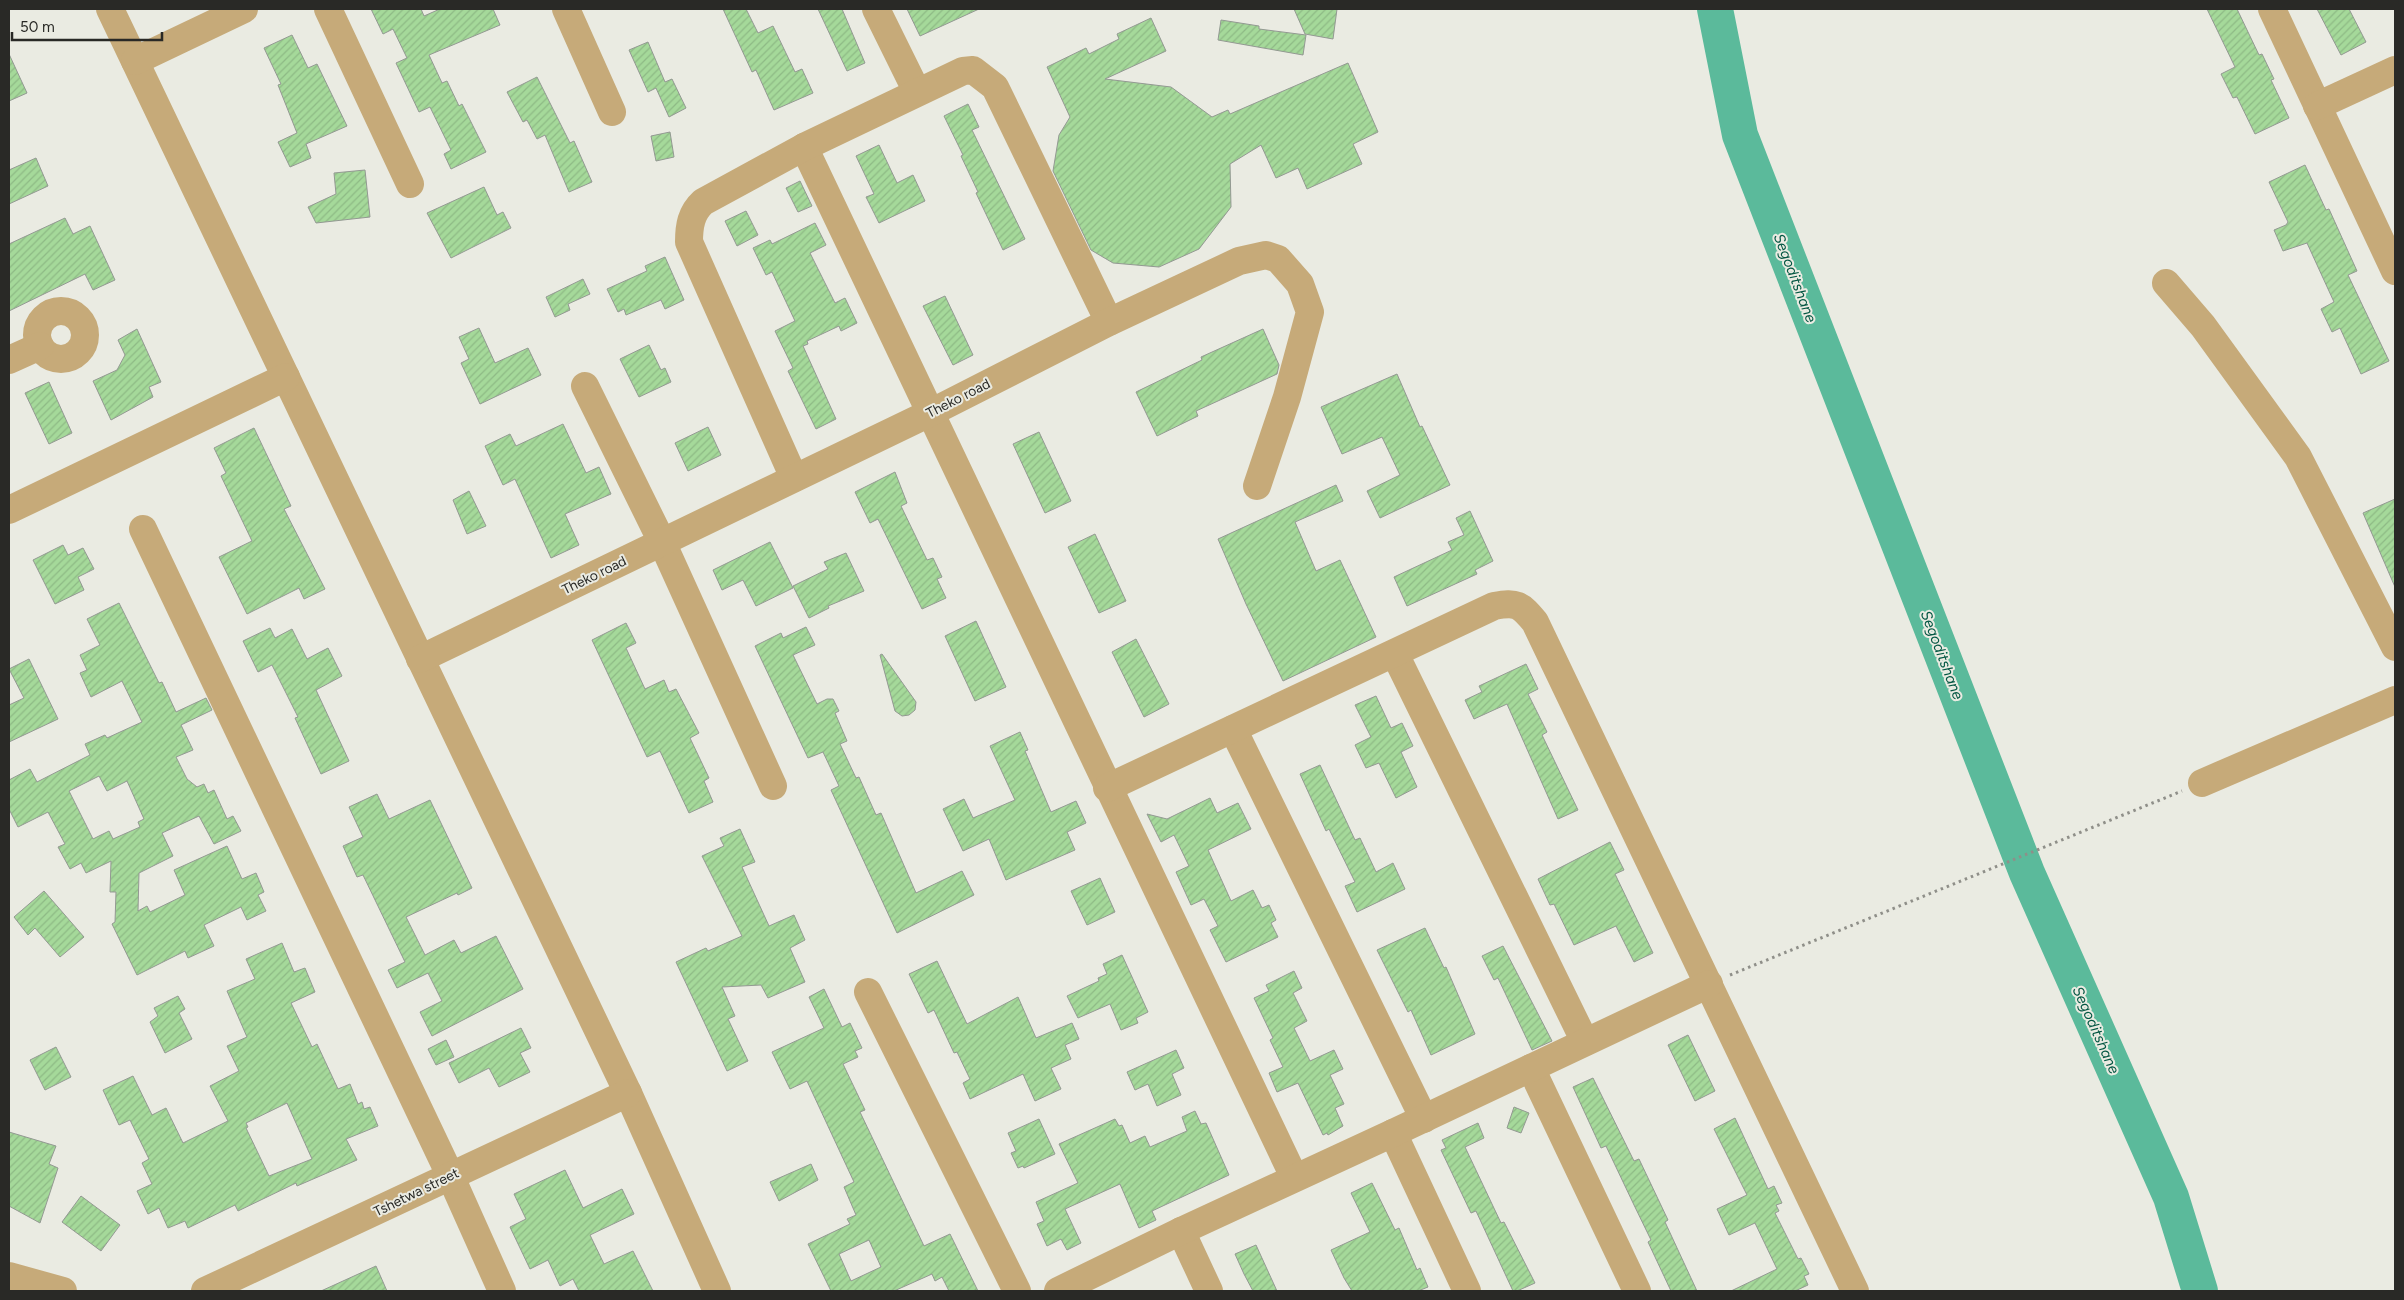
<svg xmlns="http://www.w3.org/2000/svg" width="2404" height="1300" font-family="Figtree,sans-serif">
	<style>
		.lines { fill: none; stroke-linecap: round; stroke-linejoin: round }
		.river { stroke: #5bba9b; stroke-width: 36 }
		.building { fill: url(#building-hatch); stroke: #939992; fill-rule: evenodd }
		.path { stroke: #8f8f89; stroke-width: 3; stroke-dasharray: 2.5 4; stroke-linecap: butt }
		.minor { stroke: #c6aa79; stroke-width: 28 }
		.labels { text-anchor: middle; stroke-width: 4; stroke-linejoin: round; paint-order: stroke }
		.street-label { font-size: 14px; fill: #292926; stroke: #eaebe2 }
		.water-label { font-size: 15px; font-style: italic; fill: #045743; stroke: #eaebe2 }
	</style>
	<defs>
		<pattern id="building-hatch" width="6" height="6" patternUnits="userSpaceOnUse" patternTransform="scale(1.25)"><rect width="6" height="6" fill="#a5d99a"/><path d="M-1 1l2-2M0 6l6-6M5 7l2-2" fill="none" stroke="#8eba85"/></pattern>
	</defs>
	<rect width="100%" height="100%" fill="#eaebe2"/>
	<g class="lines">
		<polyline class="river" points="1715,9 1740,135 2027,873 2171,1197 2200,1291"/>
	</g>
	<g class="building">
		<polygon points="371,9 421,9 424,16 440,9 493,9 500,25 429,55 442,83 447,81 459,106 462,104 486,152 451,169 444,154 451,150 430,107 419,112 396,63 407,58 393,29 383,34"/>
		<polygon points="723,9 746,9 758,33 773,26 795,72 802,69 813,93 774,110 756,70 752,72"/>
		<polygon points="818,9 842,9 865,63 847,71"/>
		<polygon points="907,9 979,9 920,36"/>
		<polygon points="1294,9 1337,9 1333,39 1305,34"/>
		<polygon points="2207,9 2237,9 2259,55 2262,54 2274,79 2271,80 2289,118 2255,134 2237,97 2233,98 2221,74 2235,67"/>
		<polygon points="2317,9 2349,9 2366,42 2341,55"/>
		<polygon points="1151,18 1166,51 1105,79 1171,87 1212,117 1228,110 1230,114 1348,63 1378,132 1353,144 1362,164 1307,189 1298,168 1276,178 1261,145 1230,164 1231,207 1199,249 1159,267 1113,263 1091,250 1053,171 1059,135 1070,117 1047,67 1086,48 1089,54 1119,39 1117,34"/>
		<polygon points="1221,20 1259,26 1259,29 1306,35 1303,55 1218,40"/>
		<polygon points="292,35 308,68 317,64 347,126 306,144 311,158 290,167 278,142 297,133 278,85 281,84 264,48"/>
		<polygon points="648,42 665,82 672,79 686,108 669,117 656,88 648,92 629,50"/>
		<polygon points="9,54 27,93 9,101"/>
		<polygon points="537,77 570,143 574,141 592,182 569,192 545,135 537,139 527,120 523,122 507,92"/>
		<polygon points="968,104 979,127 972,130 1025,239 1003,250 976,193 978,192 961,156 963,155 944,116"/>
		<polygon points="670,132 674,157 656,161 651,136"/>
		<polygon points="879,145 897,183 913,175 925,201 879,223 866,197 874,194 856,156"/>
		<polygon points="36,158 48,186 9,204 9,170"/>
		<polygon points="2305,165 2326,210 2329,209 2357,271 2348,275 2389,361 2361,374 2340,328 2332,332 2321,309 2334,302 2307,243 2283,251 2274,230 2286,225 2288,222 2269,182"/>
		<polygon points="365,170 370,217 316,223 308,207 336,194 334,173"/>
		<polygon points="800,181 812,206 798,212 786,188"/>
		<polygon points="484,187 497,215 503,212 511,228 451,258 427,213"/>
		<polygon points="746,211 758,235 737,246 725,221"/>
		<polygon points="65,218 73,234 90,226 115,280 93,290 85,274 9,311 9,244"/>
		<polygon points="815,223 826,245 810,253 835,303 845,298 857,323 841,331 839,326 807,341 808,344 803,346 836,419 816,429 788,371 793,368 775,331 795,321 772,272 766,275 753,248 770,240 772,244"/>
		<polygon points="665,257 684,300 665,309 661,300 626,315 624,309 618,312 607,289 647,271 645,266"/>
		<polygon points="583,279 590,294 568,304 570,310 555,317 546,297"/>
		<polygon points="945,296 973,355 953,365 923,306"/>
		<polygon points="479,328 495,363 528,348 541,375 480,404 461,363 469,359 459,337"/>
		<polygon points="137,329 161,382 149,387 153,397 111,420 93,381 117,370 125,355 118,340"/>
		<polygon points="1263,329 1279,365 1277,374 1196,411 1198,416 1157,436 1136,392 1202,360 1201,357"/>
		<polygon points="649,345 661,370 665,368 671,382 639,397 620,359"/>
		<polygon points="1397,374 1420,427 1422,426 1450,485 1380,518 1367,491 1400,475 1382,437 1342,454 1321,407"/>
		<polygon points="49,382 72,433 49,444 25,393"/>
		<polygon points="563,424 586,473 599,467 611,494 565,514 579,545 551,558 515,479 503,485 485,446 510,434 516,446"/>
		<polygon points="708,427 721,455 688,471 675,443"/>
		<polygon points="254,428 291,506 284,509 325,589 304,599 299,588 247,614 219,557 252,541 221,476 226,473 214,448"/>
		<polygon points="1039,432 1071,501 1045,513 1013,444"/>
		<polygon points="895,472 907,503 901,506 927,560 933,558 942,577 937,579 946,598 922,609 878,519 870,523 855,492"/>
		<polygon points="1336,485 1343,501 1295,522 1316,571 1340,560 1376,637 1283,681 1246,604 1218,539"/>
		<polygon points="469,491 486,526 467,534 453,500"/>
		<polygon points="2395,499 2395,587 2363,513"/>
		<polygon points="1470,511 1493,561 1475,570 1477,574 1407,606 1394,577 1452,550 1448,542 1464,535 1456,518"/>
		<polygon points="1095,534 1126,601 1099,613 1068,547"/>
		<polygon points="770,542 793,588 756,606 743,580 722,590 713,570"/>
		<polygon points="63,545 68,555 83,548 94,569 78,577 84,590 55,604 33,560"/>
		<polygon points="846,553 864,591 828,606 829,608 809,618 793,586 828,569 824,562"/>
		<path d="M119 603 159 683 162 682 176 712 206 698 212 710 181 725 193 750 176 757 187 779 197 787 204 784 208 793 214 790 227 819 233 816 241 831 214 844 199 816 162 833 173 856 139 873 138 911 147 906 150 912 185 895 174 870 227 846 242 879 256 873 264 892 258 895 266 911 247 920 241 907 204 925 214 946 188 958 185 951 137 975 112 924 115 922 116 892H110L111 861 86 873 81 863 70 869 58 847 65 844 48 812 18 827 9 809V780L30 769 37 782 90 755 85 744 105 735 107 738 142 722 122 681 91 697 80 673 87 670 80 655 100 645 87 619ZM99 776 107 791 127 781 144 819 138 822 140 827 113 839 109 831 93 839 69 791Z"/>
		<polygon points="976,621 1006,687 975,701 945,636"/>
		<polygon points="626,623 636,643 626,648 645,689 664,680 669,692 676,689 699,733 690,738 709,778 704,781 713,802 689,813 660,751 647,757 592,640"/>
		<polygon points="806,627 815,645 793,655 817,704 827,699 833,699 839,711 835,713 847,741 840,744 856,778 859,777 876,815 881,813 916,893 962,871 974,895 897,933 831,790 839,786 823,752 808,758 755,646 781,633 783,638"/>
		<polygon points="270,628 275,638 292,629 307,659 328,648 342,676 316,690 349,761 321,774 295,718 298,717 272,665 258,672 243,641"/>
		<polygon points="1136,639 1169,704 1144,717 1112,652"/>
		<polygon points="882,654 916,702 915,710 909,715 902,716 895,711 880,655"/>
		<polygon points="29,659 58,719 9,742 9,705 24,698 9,669"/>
		<polygon points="1526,664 1538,689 1528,694 1547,732 1542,735 1578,810 1558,819 1507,704 1474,719 1465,700 1482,692 1479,686"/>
		<polygon points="1376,696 1391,728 1402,723 1413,746 1401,752 1417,787 1396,798 1379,763 1366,768 1355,745 1371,737 1355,705"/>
		<polygon points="1020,732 1028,750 1025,751 1051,812 1076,801 1086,823 1067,832 1075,850 1006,880 989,839 963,851 943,809 964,799 973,818 1015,800 990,746"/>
		<polygon points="1320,765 1355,840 1360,838 1376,872 1393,863 1405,889 1357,912 1345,886 1355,882 1329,829 1326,831 1300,774"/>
		<polygon points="377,794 389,819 430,800 472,888 458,895 457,893 406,917 425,955 454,940 461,953 496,936 523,989 432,1036 420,1012 442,1001 428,973 397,988 388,970 405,962 363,875 357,877 343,846 363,837 349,807"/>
		<polygon points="1210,798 1217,813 1238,803 1251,829 1208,850 1231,901 1253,890 1262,908 1269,905 1276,920 1271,923 1278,937 1226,962 1210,930 1218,926 1204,899 1191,905 1176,872 1189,866 1174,835 1161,842 1147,814 1167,819"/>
		<polygon points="740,829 755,862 742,867 769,926 794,915 805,940 790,948 805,982 768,998 761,985 722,987 735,1016 728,1019 748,1061 727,1071 676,962 706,948 708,951 742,936 702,856 724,846 720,838"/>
		<polygon points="1610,842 1624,870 1615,874 1653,953 1634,962 1616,926 1574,945 1554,904 1550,905 1538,879"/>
		<polygon points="1100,878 1115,912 1087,925 1071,891"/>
		<polygon points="44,891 84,937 60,957 35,928 28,935 14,917"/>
		<polygon points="1425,928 1444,968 1446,967 1475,1034 1431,1055 1411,1010 1408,1012 1377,950"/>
		<path d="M282 943 294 972 305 968 315 992 291 1003 312 1047 317 1044 338 1089 350 1084 358 1104 362 1102 364 1109 370 1107 378 1126 346 1139 357 1160 297 1186 296 1183 238 1211 235 1205 188 1228 185 1221 168 1228 159 1208 148 1214 137 1191 152 1184 142 1163 149 1159 130 1120 119 1125 103 1090 133 1076 152 1115 166 1108 183 1143 228 1121 210 1086 239 1071 227 1046 247 1037 227 991 255 979 246 959ZM287 1103 312 1159 269 1176 246 1128 248 1127 246 1123Z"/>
		<polygon points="1503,946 1552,1041 1532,1050 1498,978 1494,980 1482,956"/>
		<polygon points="1122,955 1148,1012 1136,1018 1138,1023 1121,1030 1110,1004 1078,1018 1067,996 1099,981 1098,978 1107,974 1103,964"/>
		<polygon points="937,961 967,1024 1018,997 1036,1038 1072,1023 1079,1039 1065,1045 1071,1059 1051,1068 1061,1089 1035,1101 1023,1074 970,1099 963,1083 970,1079 957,1052 954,1053 934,1010 928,1013 909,974"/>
		<polygon points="1294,971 1302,988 1293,993 1307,1021 1294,1028 1310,1061 1334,1050 1343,1069 1330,1075 1344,1104 1335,1108 1343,1126 1328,1135 1327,1133 1323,1135 1298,1083 1277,1092 1269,1073 1283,1067 1270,1040 1273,1038 1254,998 1269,991 1266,985"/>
		<path d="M824 989 842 1027 850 1023 862 1048 855 1051 858 1057 843 1064 865 1110 860 1112 924 1246 950 1234 978 1291H949L942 1277 935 1281 932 1274 894 1291H831L808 1244 850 1224 847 1219 856 1215 844 1187 854 1182 807 1081 790 1089 772 1052 824 1028 809 997ZM869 1240 881 1267 851 1281 839 1254Z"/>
		<polygon points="178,996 185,1009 179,1013 192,1039 165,1053 150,1022 158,1016 154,1008"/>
		<polygon points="521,1028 531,1048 520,1053 530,1072 499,1087 489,1068 459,1083 449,1063"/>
		<polygon points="1688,1035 1715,1091 1695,1101 1668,1045"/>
		<polygon points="446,1040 454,1057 436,1065 428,1049"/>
		<polygon points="56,1047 71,1077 45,1090 30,1060"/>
		<polygon points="1176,1050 1184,1068 1172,1074 1181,1095 1157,1106 1148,1084 1135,1090 1127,1072"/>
		<polygon points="1593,1078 1634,1161 1639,1159 1668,1220 1665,1222 1697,1291 1671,1291 1648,1242 1651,1240 1634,1205 1606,1146 1601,1148 1573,1087"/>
		<polygon points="1514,1107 1529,1113 1521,1133 1507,1128"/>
		<polygon points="1195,1111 1201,1124 1206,1123 1229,1175 1152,1211 1156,1220 1139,1228 1120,1184 1065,1209 1081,1243 1067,1250 1061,1239 1047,1246 1037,1224 1044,1221 1036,1202 1078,1183 1059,1144 1115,1119 1119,1126 1122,1125 1130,1143 1145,1136 1150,1147 1187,1131 1182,1117"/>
		<polygon points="1735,1118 1768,1189 1774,1186 1782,1203 1776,1205 1779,1211 1775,1213 1798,1259 1801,1258 1809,1274 1804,1276 1808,1285 1795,1291 1731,1291 1777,1269 1755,1223 1729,1235 1717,1209 1747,1195 1714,1129"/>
		<polygon points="1039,1119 1055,1154 1024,1168 1023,1166 1018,1168 1011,1153 1016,1151 1008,1133"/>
		<polygon points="1478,1123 1484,1138 1465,1147 1501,1223 1504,1222 1535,1283 1517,1291 1513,1291 1476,1211 1471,1213 1441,1150 1446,1148 1442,1140"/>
		<polygon points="9,1132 56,1146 49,1164 58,1168 40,1223 9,1206"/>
		<polygon points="811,1164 818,1180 779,1201 770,1182"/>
		<polygon points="565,1170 583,1208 622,1189 634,1214 590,1235 604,1264 633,1251 653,1291 579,1291 573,1279 560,1286 548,1260 530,1269 510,1227 526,1219 514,1194"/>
		<polygon points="1372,1183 1395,1230 1399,1228 1417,1270 1420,1268 1428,1287 1418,1291 1352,1291 1344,1278 1331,1250 1370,1232 1351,1193"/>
		<polygon points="81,1196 120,1225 101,1251 62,1222"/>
		<polygon points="1256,1245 1277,1291 1253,1291 1244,1274 1235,1254"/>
		<polygon points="376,1266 387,1291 321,1291"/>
	</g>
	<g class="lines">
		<polyline class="path" points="1730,975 2182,791"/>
		<g class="minor">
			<polyline points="110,9 628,1093 717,1291"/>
			<polyline points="328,9 410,184"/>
			<polyline points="566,9 612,112"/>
			<polyline points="876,9 917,92"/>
			<polyline points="2272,9 2395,271"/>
			<polyline points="135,61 244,9"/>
			<polyline points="2317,106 2395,70"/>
			<polyline points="804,147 1294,1177"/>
			<polyline points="2166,283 2203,326 2298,457 2395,647"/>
			<circle cx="61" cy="335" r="24"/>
			<polyline points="9,360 40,346"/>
			<polyline points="585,386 662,542 773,786"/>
			<path d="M794 478 689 242C689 226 691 213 703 202L804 147 963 71 973 70 995 87 1109 322"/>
			<polyline points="9,510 286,377"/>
			<polyline points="143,529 450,1175 502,1291"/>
			<polyline points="1395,654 1585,1042"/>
			<polyline points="420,659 930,413 1109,322 1239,261 1266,255 1278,259 1300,284 1310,312 1287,397 1257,486"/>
			<polyline points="1233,729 1424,1119"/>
			<polyline points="2202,783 2395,700"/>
			<path d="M1107 788 1494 606C1517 602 1520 604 1535 622L1855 1291"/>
			<polyline points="868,992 1017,1291"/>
			<polyline points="1531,1068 1637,1291"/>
			<polyline points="1393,1133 1467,1291"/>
			<polyline points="1181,1231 1209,1291"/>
			<polyline points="9,1276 63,1291"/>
			<polyline points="205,1291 628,1093"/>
			<polyline points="1058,1291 1181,1231 1393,1133 1709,984"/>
		</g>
	</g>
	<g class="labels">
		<g class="street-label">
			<text transform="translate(958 398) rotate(-27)" y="5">Theko road</text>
			<text transform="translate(594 575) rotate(-26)" y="5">Theko road</text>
			<text transform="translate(416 1192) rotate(-26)" y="5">Tshetwa street</text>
		</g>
		<g class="water-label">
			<text transform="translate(1795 278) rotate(69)" y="5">Segoditshane</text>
			<text transform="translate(1942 655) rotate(69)" y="5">Segoditshane</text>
			<text transform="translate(2096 1030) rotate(66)" y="5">Segoditshane</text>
		</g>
	</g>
	<rect width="2404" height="1300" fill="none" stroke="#292926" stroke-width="20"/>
	<path d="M12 32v8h150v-8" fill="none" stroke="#292926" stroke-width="2.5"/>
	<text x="20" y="32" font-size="15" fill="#292926" stroke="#eaebe2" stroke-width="4" paint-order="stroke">50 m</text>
</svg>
